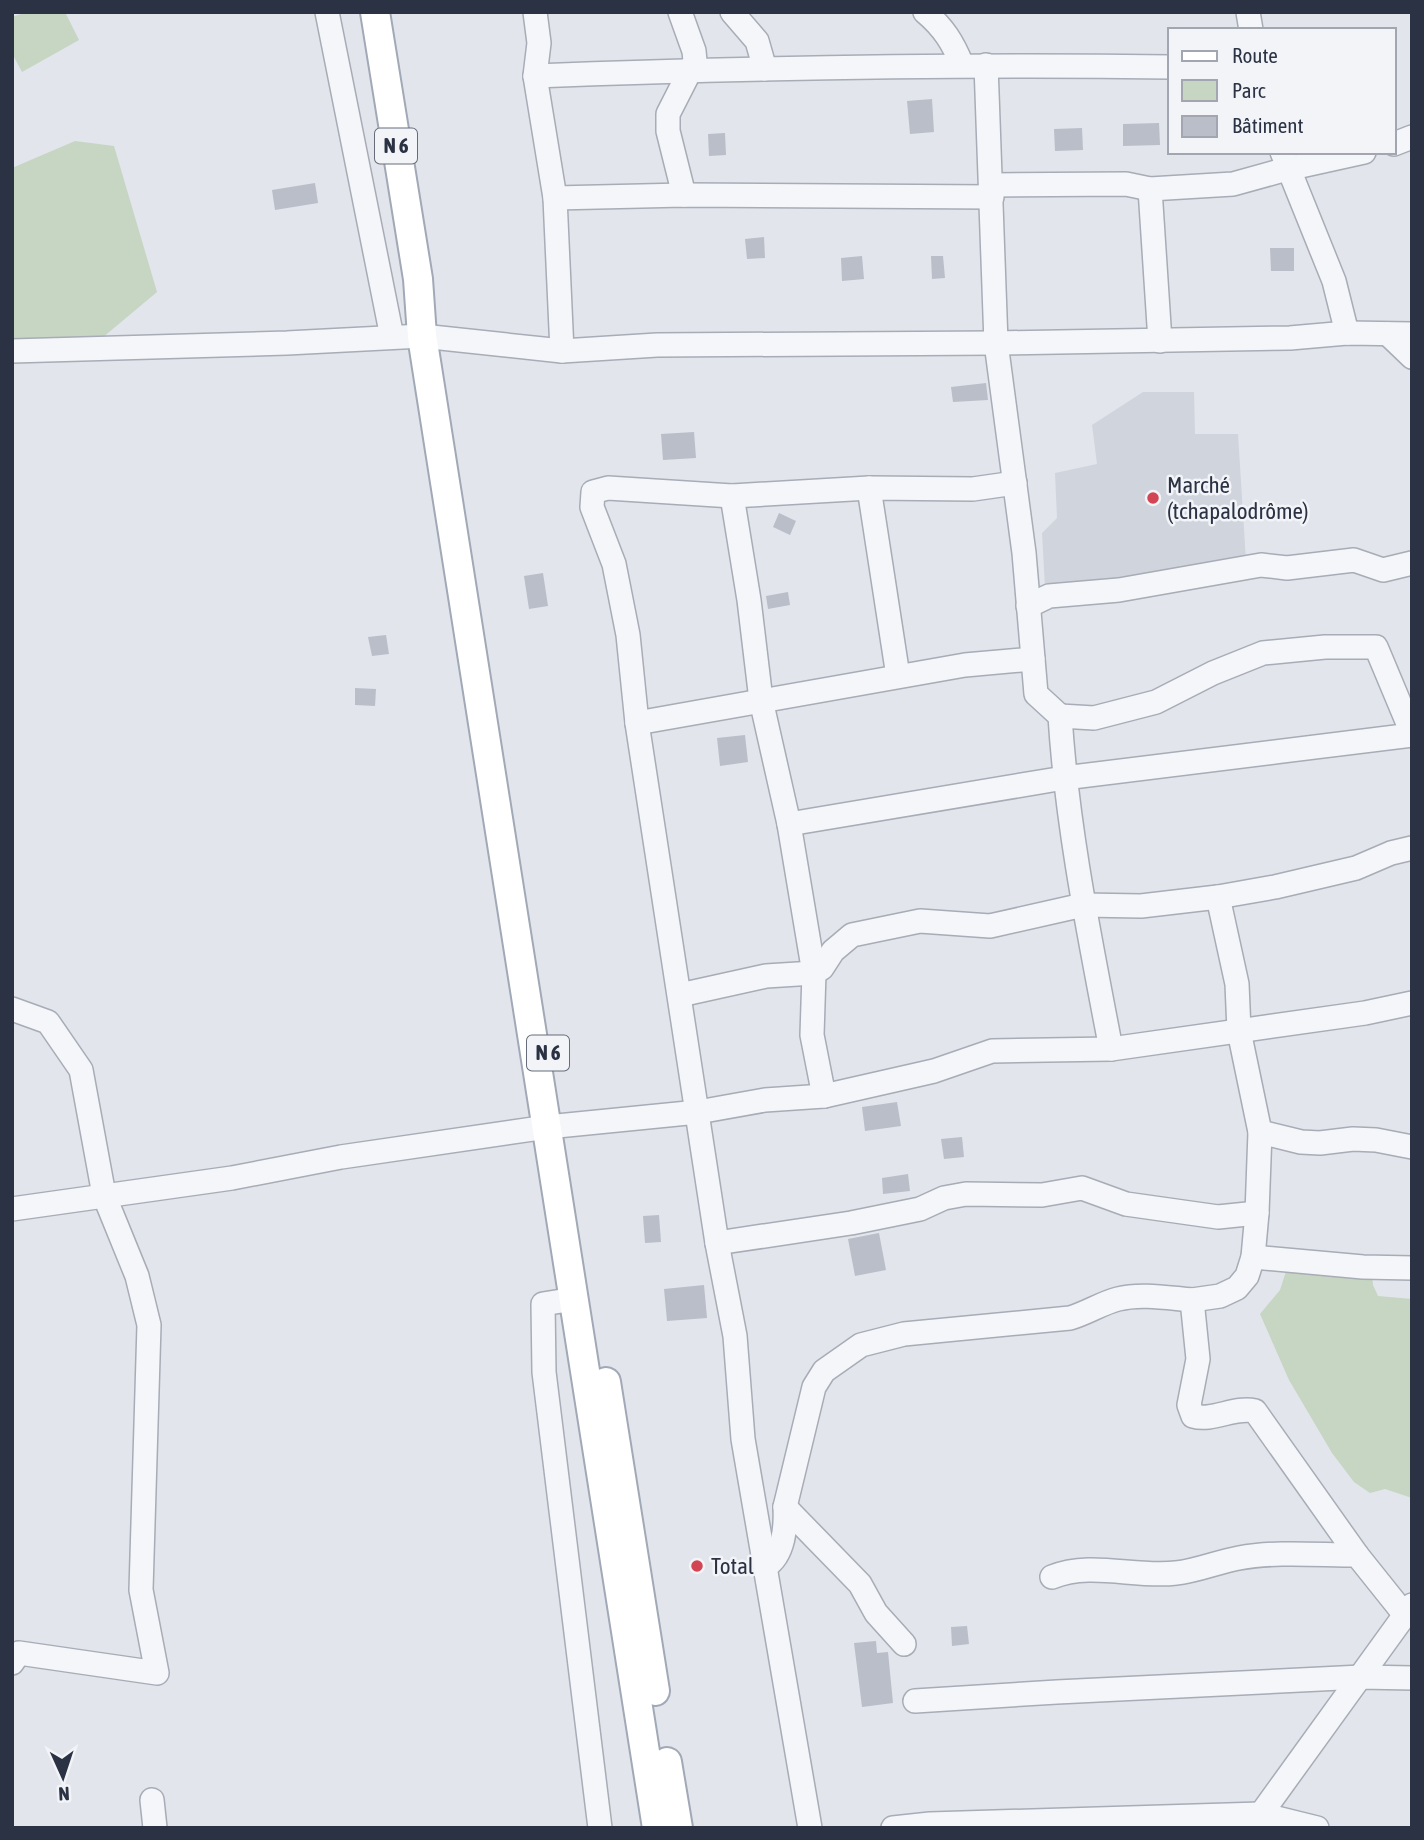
<svg xmlns="http://www.w3.org/2000/svg" width="1424" height="1840" font-family="'Asap Condensed',sans-serif">
	<style>
		.built { fill: #d0d4dd }
		.green { fill: #c7d5c3 }
		.building { fill: #b9bec9 }
		.lines { fill: none; stroke-linecap: round; stroke-linejoin: round }
		.minor-casing { stroke: #a7acb6; stroke-width: 26 }
		.major-casing { stroke: #a1a9b7; stroke-width: 32 }
		.minor { stroke: #f5f6f9; stroke-width: 23 }
		.major { stroke: #fff; stroke-width: 28 }
		.poi-dot { fill: #d24553; stroke: #f2f4f8; stroke-width: 2.5 }
		.labels { text-anchor: middle; stroke-width: 5; stroke-linejoin: round; paint-order: stroke }
		.shield { fill: #f2f4f8; stroke: #666c7a; stroke-width: 2 }
		.shield-label { font-size: 21px; font-weight: bold; fill: #2a3244 }
		.poi-label { font-size: 23px; fill: #2a3244; stroke: #f2f4f8; text-anchor: start }
	</style>
	<rect width="100%" height="100%" fill="#e2e5eb"/>
	<polygon class="built" points="1143,392 1194,392 1195,434 1238,434 1246,561 1045,588 1042,533 1057,518 1055,473 1097,464 1092,425"/>
	<g class="green">
		<polygon points="27,12 65,12 79,40 22,72 12,53 12,17"/>
		<polygon points="75,141 114,146 157,292 96,343 12,342 12,168"/>
		<polygon points="1289,1262 1372,1273 1373,1285 1378,1296 1412,1299 1412,1498 1385,1489 1370,1493 1354,1482 1332,1453 1289,1380 1260,1314 1280,1290"/>
	</g>
	<g class="building">
		<polygon points="932,99 934,132 910,134 907,101"/>
		<polygon points="1159,123 1160,145 1123,146 1123,124"/>
		<polygon points="1082,128 1083,150 1055,151 1054,129"/>
		<polygon points="725,133 726,155 709,156 708,134"/>
		<polygon points="315,183 318,203 275,210 272,190"/>
		<polygon points="764,237 765,258 747,259 745,239"/>
		<polygon points="1270,248 1294,248 1294,271 1271,271"/>
		<polygon points="862,256 864,279 842,281 841,258"/>
		<polygon points="931,256 943,256 945,278 932,279"/>
		<polygon points="986,383 988,400 953,402 951,387"/>
		<polygon points="694,432 696,458 663,460 661,434"/>
		<polygon points="779,513 796,521 790,535 773,527"/>
		<polygon points="543,573 548,606 529,609 524,576"/>
		<polygon points="788,592 790,605 768,609 766,596"/>
		<polygon points="386,635 389,654 372,656 368,637"/>
		<polygon points="355,688 376,689 375,706 355,705"/>
		<polygon points="745,735 748,762 720,766 717,738"/>
		<polygon points="897,1102 901,1126 865,1131 862,1107"/>
		<polygon points="962,1137 964,1157 944,1159 941,1139"/>
		<polygon points="908,1174 910,1191 883,1194 882,1178"/>
		<polygon points="659,1215 661,1242 645,1243 643,1216"/>
		<polygon points="879,1233 886,1270 855,1276 848,1239"/>
		<polygon points="704,1285 707,1318 667,1321 664,1289"/>
		<polygon points="967,1626 969,1644 952,1646 951,1627"/>
		<polygon points="876,1641 877,1653 888,1652 893,1703 862,1707 854,1643"/>
	</g>
	<g class="lines">
		<g class="minor-casing">
			<g id="minor">
				<polyline points="327,12 392,337"/>
				<polyline points="535,12 539,43 535,76 555,198 562,351"/>
				<polyline points="680,12 694,51 695,61 668,114 668,131 684,195"/>
				<polyline points="732,12 757,41 765,69"/>
				<path d="M925 12C944 28 953 43 962 65"/>
				<polyline points="1248,12 1251,30"/>
				<path d="M986 65 996 343 1024 553 1036 694 1060 716C1067 828 1090 939 1111 1049"/>
				<path d="M535 76C746 68 958 64 1170 67"/>
				<polyline points="1394,144 1412,137"/>
				<polyline points="1282,152 1334,281 1347,333"/>
				<polyline points="991,185 1126,184 1150,189 1233,184 1287,169 1364,152"/>
				<polyline points="1150,189 1160,341"/>
				<polyline points="555,198 684,195 992,197"/>
				<polyline points="1388,334 1412,357"/>
				<polyline points="12,351 287,343 422,336 562,351 657,345 996,343 1290,338 1347,333 1412,334"/>
				<polyline points="869,488 898,676"/>
				<polyline points="732,496 749,600 761,700 789,824 814,973 812,1035 824,1096"/>
				<polyline points="1028,606 1049,596 1119,590 1261,565 1287,568 1354,560 1383,570 1412,563"/>
				<polyline points="1060,716 1094,718 1156,702 1213,673 1263,653 1325,647 1376,647 1412,733"/>
				<polyline points="637,723 965,665 1033,659"/>
				<polyline points="789,824 1064,778 1412,735"/>
				<path d="M1218 897 1237 984 1239 1031 1260 1132 1257 1213 1253 1257 1247 1276 1237 1288 1220 1296 1192 1300 1198 1359 1189 1405 1193 1416C1213 1422 1234 1406 1255 1411L1357 1555"/>
				<polyline points="680,995 766,976 814,973 822,968 833,951 852,935 920,921 990,926 1083,905 1141,906 1218,897 1275,887 1356,868 1391,853 1412,848"/>
				<polyline points="12,1009 48,1022 81,1070 104,1195 137,1276 149,1325 141,1590 157,1673 19,1653 12,1663"/>
				<polyline points="1260,1132 1301,1142 1320,1143 1353,1139 1376,1140 1412,1147"/>
				<polyline points="12,1209 232,1178 341,1157 547,1127 698,1112 765,1100 824,1096 934,1071 992,1051 1111,1049 1365,1013 1412,1003"/>
				<polyline points="717,1243 851,1223 920,1209 944,1198 966,1194 1042,1195 1082,1188 1126,1204 1218,1217 1257,1213"/>
				<polyline points="1253,1257 1363,1267 1412,1268"/>
				<polyline points="574,1299 543,1304 544,1372 600,1828"/>
				<polyline points="785,1507 860,1584 876,1613 904,1644"/>
				<path d="M766 1566C784 1555 786 1526 785 1507L814 1387 824 1371 861 1345 904 1334 1070 1318C1087 1313 1102 1303 1118 1299 1141 1293 1168 1298 1192 1300"/>
				<path d="M1052 1577C1091 1561 1135 1578 1176 1573 1197 1571 1217 1562 1239 1558 1277 1551 1318 1555 1357 1555L1405 1615"/>
				<polyline points="915,1701 1057,1692 1361,1677 1412,1678"/>
				<polyline points="152,1800 155,1828"/>
				<polyline points="1253,1825 1412,1605"/>
				<polyline points="810,1828 743,1439 735,1336 717,1243 637,723 628,635 614,564 592,507 593,492 608,488 732,496 869,488 973,489 1015,483"/>
				<polyline points="893,1828 930,1824 1260,1814 1317,1828"/>
			</g>
		</g>
		<g class="major-casing">
			<g id="major">
				<polyline points="375,12 418,279 422,336 657,1828"/>
				<polyline points="606,1382 655,1691"/>
				<polyline points="667,1762 678,1828"/>
			</g>
		</g>
		<use href="#minor" class="minor"/>
		<use href="#major" class="major"/>
	</g>
	<g class="poi-dot">
		<circle cx="1153" cy="498" r="7"/>
		<circle cx="697" cy="1566" r="7"/>
	</g>
	<g class="labels">
		<g class="shield">
			<rect x="375" y="128.5" width="42" height="35" rx="5"/>
			<rect x="527" y="1035.5" width="42" height="35" rx="5"/>
		</g>
		<g class="shield-label">
			<text x="396" y="153">N 6</text>
			<text x="548" y="1060">N 6</text>
		</g>
		<g class="poi-label">
			<text x="1167" y="493">Marché<tspan x="1167" dy="26">(tchapalodrôme)</tspan></text>
			<text x="711" y="1574">Total</text>
		</g>
	</g>
	<rect width="1424" height="1840" fill="none" stroke="#2a3244" stroke-width="28"/>
	<rect x="1168" y="28" width="228" height="126" fill="#f2f4f8" stroke="#a2a6b0" stroke-width="2"/>
	<rect x="1182" y="51" width="35" height="10" fill="#ffffff" stroke="#a2a6b0" stroke-width="2"/>
	<text x="1232" y="63" font-size="21" fill="#2a3244">Route</text>
	<rect x="1182" y="80" width="35" height="21" fill="#c7d5c3" stroke="#a2a6b0" stroke-width="2"/>
	<text x="1232" y="98" font-size="21" fill="#2a3244">Parc</text>
	<rect x="1182" y="116" width="35" height="21" fill="#b9bec9" stroke="#a2a6b0" stroke-width="2"/>
	<text x="1232" y="133" font-size="21" fill="#2a3244">Bâtiment</text>
	<g transform="translate(63 1777) rotate(177)" stroke="#f2f4f8" stroke-width="5" paint-order="stroke">
	<path d="M0-5L12 26L0 18L-12 26Z" fill="#2a3244"/>
	<text y="-10" font-size="19" font-weight="bold" text-anchor="middle" fill="#2a3244">N</text>
	</g>
</svg>
